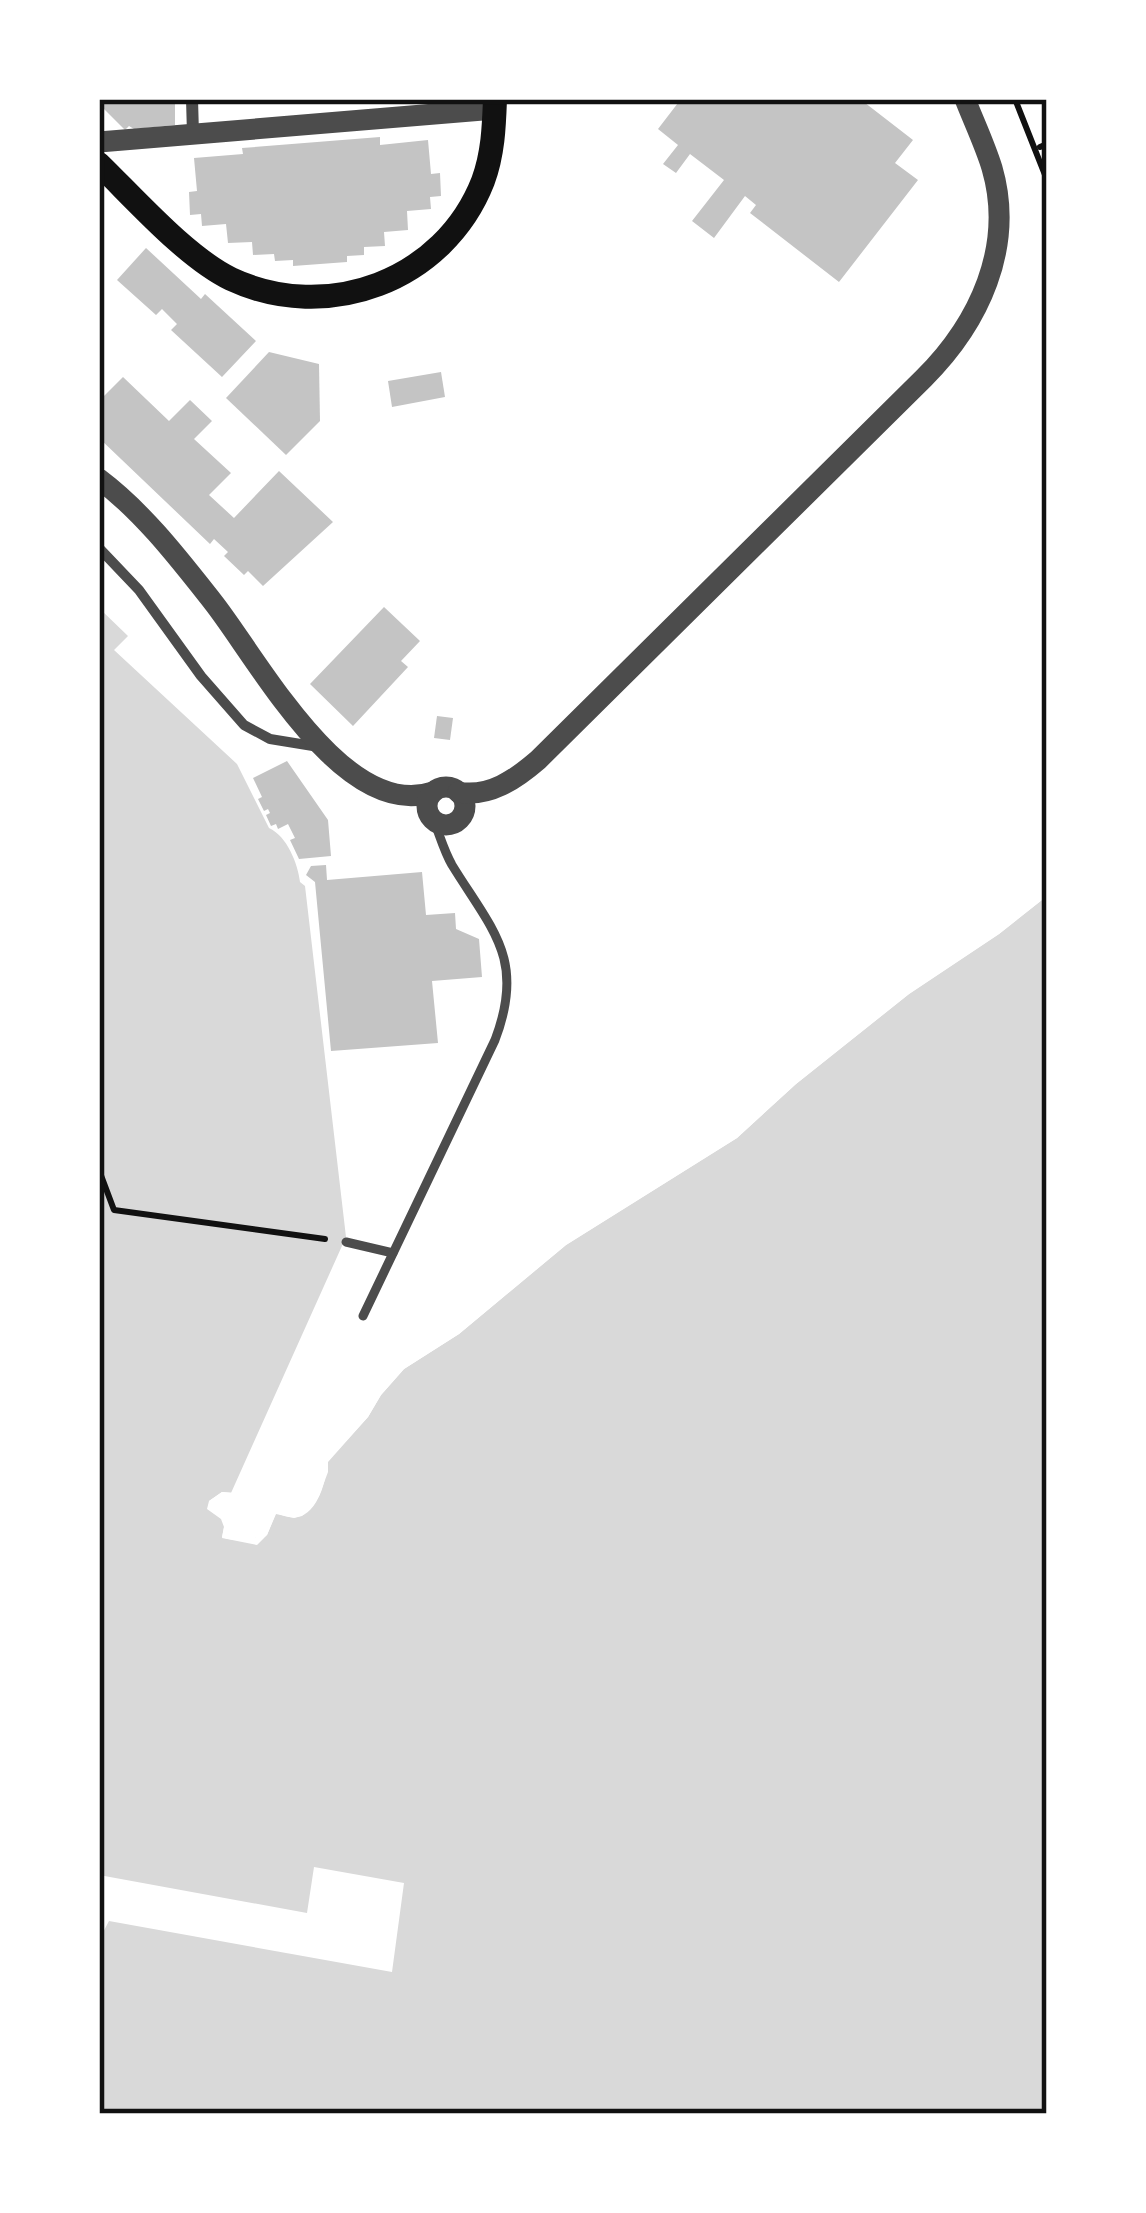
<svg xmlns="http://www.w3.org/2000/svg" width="1146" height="2213" font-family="'Roboto Condensed',sans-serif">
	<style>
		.water { fill: #d9d9d9 }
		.pier { fill: #fff }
		.building { fill: #c4c4c4 }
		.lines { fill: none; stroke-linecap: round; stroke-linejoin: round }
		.path { stroke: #111; stroke-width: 6 }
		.service { stroke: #4c4c4c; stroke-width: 9 }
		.pedestrian { stroke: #4c4c4c; stroke-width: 10 }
		.minor { stroke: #4c4c4c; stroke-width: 12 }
		.tertiary { stroke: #4c4c4c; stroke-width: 21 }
		.secondary { stroke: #111; stroke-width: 24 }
		.neatline { fill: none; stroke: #111; stroke-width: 4.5 }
	</style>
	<rect width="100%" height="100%" fill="#fff"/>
	<path class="water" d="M99 608 128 636 114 650 237 764 269 828C287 836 298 864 300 882L305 886 346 1237 231 1493 222 1492 209 1501 225 1522 222 1537C237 1543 251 1539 267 1535L276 1513C283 1515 290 1519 297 1517 318 1514 327 1479 327 1462L368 1417 381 1395 404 1369 459 1334 566 1245 737 1138 796 1084 909 994 999 934 1047 896V2114H99V1940L109 1921 392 1972 404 1883 314 1867 307 1913 99 1875Z"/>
	<polygon class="pier" points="1047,890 1047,896 999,934 909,994 796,1084 737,1138 566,1245 459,1334 404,1369 381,1395 368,1417 328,1462 328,1472 319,1496 313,1506 302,1516 294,1518 276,1514 267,1535 257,1545 222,1538 224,1527 221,1519 207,1509 209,1501 222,1492 238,1493 234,1498 224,1498 214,1506 230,1520 228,1533 255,1538 262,1532 273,1508 299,1510 313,1494 323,1459 363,1413 376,1392 400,1364 456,1329 563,1240 733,1134 793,1080 905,989 995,929"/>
	<g class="building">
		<polygon points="99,99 175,99 175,125 134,129 129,126 125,130 99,104"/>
		<polygon points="681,99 860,99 913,140 895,163 918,180 839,282 750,213 756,205 745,196 714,238 692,221 724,180 690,154 676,173 663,164 678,145 658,129"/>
		<polygon points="380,137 380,145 428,140 431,174 440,173 441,196 430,197 431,209 407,211 408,230 384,232 385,246 364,247 364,255 347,256 347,262 293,266 293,260 275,261 274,254 253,255 252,242 228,243 226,224 202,226 201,214 190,215 189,192 197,191 194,158 243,154 242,148"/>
		<polygon points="146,248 201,299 205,294 256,341 222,377 171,330 177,324 162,309 156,315 117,280"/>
		<polygon points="269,352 319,364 320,421 286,455 226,398"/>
		<polygon points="441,372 445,397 392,407 388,381"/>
		<polygon points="123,377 169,421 190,400 212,421 194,439 231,473 209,495 234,518 279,471 333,522 263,586 248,571 244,575 224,556 228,552 214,539 210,544 99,438 99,401"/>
		<polygon points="384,607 420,641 401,661 408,667 353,726 310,684"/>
		<polygon points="437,716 453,718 450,740 434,738"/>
		<polygon points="287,761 328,820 331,856 299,859 290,840 295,838 288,824 278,829 276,824 271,826 266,815 270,813 268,809 264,811 258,799 262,797 253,778"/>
		<polygon points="326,865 327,880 422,872 426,915 455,913 456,929 479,939 482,977 432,981 438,1043 331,1051 315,882 306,875 311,866"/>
	</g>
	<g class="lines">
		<g class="path">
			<polyline points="1015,99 1047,180"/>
			<polyline points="1040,147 1047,144"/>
			<polyline points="99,1170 114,1210 325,1239"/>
		</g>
		<g class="service">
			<polyline points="346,1242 393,1253"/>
			<path d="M363 1316 495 1040C526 959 492 930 452 865 444 851 440 836 434 821"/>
		</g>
		<polyline class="pedestrian" points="99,548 139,590 201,676 244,725 270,739 319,747"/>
		<polyline class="minor" points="192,99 193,134"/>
		<g class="tertiary">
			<polyline points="99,142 495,109"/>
			<path d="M99 479C143 512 179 559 213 602 258 659 344 822 433 792"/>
			<circle cx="446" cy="806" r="19"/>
			<path d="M458 792C489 798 516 779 538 760L924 378C979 323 1015 247 992 168 985 145 974 122 965 99"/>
		</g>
		<path class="secondary" d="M99 164C136 200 186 257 231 279 327 324 444 281 483 181 493 154 494 127 495 99"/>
	</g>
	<rect width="1146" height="2213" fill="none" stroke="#ffffff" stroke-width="204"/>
	<rect x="102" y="102" width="942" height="2009" class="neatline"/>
</svg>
